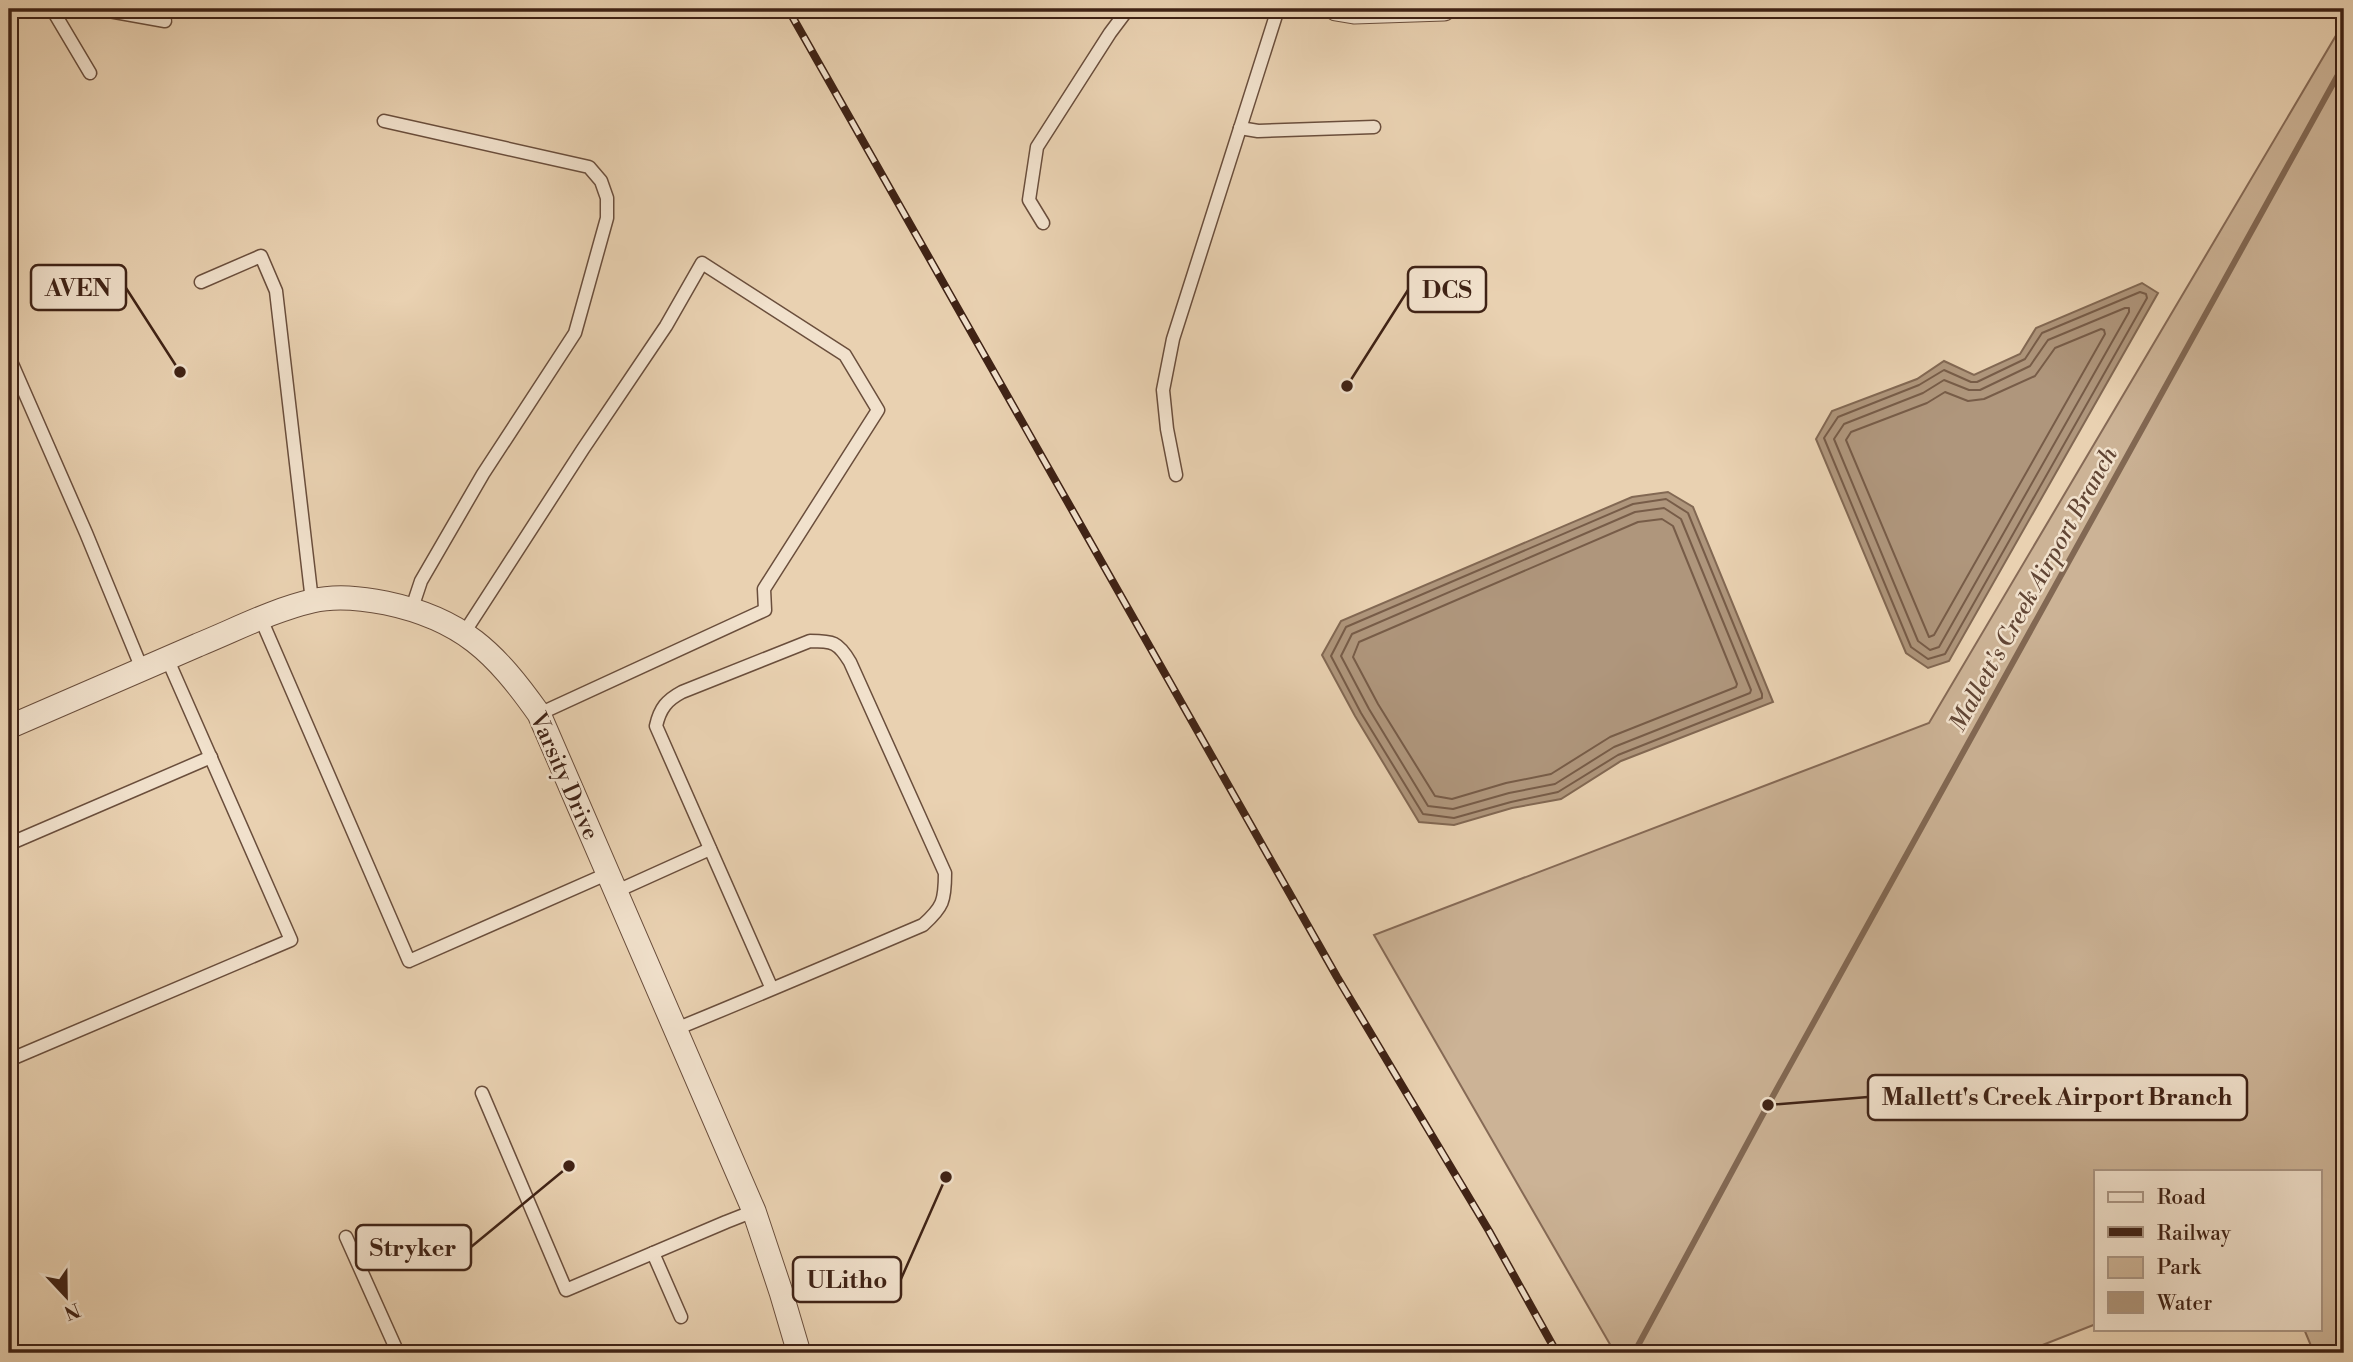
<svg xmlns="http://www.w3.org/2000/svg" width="2353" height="1362" font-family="'Libre Bodoni',serif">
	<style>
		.green { fill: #ccb396; stroke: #866a56; stroke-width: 2 }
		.water { fill: #af967c; stroke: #826853; stroke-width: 2 }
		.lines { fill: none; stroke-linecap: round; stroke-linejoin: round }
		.shore { stroke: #775c48; stroke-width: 2 }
		.stream { stroke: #826853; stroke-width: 6 }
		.lane-casing { stroke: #6a4e3c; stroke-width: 15 }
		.street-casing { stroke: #6a4e3c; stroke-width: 25 }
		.lane { stroke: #f1e1cc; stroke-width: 12 }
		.street { stroke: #f1e1cc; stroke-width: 23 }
		.rail-casing { stroke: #3f2215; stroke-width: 8 }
		.rail { stroke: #f1e1cc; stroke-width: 5; stroke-dasharray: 16; stroke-linecap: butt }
		.labels { text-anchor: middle; stroke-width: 5; stroke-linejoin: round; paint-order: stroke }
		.street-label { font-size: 23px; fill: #3f2215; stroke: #f1e1cc }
		.water-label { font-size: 24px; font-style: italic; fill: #614534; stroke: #f1e1cc }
		.leader { fill: none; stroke: #3f2215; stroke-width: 2.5 }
		.callout-dot { fill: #3f2215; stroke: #f1e1cc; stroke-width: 2.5 }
		.callout { fill: #f1e1cc; stroke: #3f2215; stroke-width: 2.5 }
		.callout-label { font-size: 24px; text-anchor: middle; font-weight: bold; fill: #3f2215 }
	</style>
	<rect width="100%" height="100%" fill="#e9d1b1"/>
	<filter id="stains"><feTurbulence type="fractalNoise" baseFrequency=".00286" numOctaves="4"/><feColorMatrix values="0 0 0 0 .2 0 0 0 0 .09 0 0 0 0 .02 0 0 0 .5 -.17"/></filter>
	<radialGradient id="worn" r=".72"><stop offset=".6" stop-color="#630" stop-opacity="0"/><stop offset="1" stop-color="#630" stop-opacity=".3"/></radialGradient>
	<polygon class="green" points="2344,22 2344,1353 2314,1353 2304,1329 2320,1329 2320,1171 2096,1171 2096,1324 2022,1353 1615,1353 1374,935 1929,723"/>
	<g class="water">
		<polygon points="2142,283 2158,293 1949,661 1928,668 1906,653 1816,439 1832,411 1917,379 1944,361 1974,375 2020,354 2036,328"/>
		<polygon points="1668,492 1693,507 1773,702 1621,761 1561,799 1512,808 1454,825 1419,822 1355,716 1322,655 1341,621 1632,497"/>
	</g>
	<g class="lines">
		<g class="shore">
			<polygon points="2140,292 2146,294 2147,298 1945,654 1928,659 1911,647 1824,438 1838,417 1919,385 1944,370 1971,382 1977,382 2025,359 2042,333"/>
			<polygon points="2125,308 2129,308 2129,312 1939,647 1930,650 1918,641 1834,439 1844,424 1923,393 1944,380 1969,390 1980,390 2030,366 2048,340"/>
			<polygon points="2101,329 2104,330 2105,334 1934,635 1929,637 1846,440 1851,432 1927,403 1945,392 1968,401 1984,399 2035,376 2055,348"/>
			<polygon points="1666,499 1688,513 1762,694 1762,698 1618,755 1558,792 1511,802 1454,818 1423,814 1361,713 1331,656 1346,627 1633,504"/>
			<polygon points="1664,508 1681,519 1751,690 1750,693 1614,747 1555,784 1509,793 1453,809 1428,806 1369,709 1341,656 1352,634 1635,512"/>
			<polygon points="1662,519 1673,526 1737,684 1736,687 1610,737 1551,774 1506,783 1452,799 1435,796 1378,704 1353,657 1359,642 1638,522"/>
		</g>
		<polyline class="stream" points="1634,1353 1768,1105 2344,64"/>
		<g class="lane-casing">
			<g id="lane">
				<polyline points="52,9 90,73"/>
				<polyline points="98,9 165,21"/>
				<polyline points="384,121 589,167 601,181 607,198 607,218 575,333 483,474 421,581 412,608"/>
				<polyline points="1240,128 1258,131 1374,127"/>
				<polyline points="1043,223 1029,200 1037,147 1110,33 1128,9"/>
				<polyline points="201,282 261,256 276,291 312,601"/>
				<polyline points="9,357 86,533 142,669"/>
				<polyline points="1176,475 1167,429 1163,390 1173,339 1278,9"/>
				<polyline points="261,619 409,961 609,873"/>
				<polyline points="464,633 583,449 666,326 702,263 845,355 878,410 764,589 765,610 539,714"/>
				<polyline points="9,844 211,757"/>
				<polyline points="617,891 710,849"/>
				<path d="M676 1029C759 995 841 960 923 925 943 907 945 901 945 873L850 662C838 642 833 641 810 641L682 692C667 700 660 708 656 726L772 989"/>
				<polyline points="9,1060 291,940 167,658"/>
				<polyline points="482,1093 566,1290 726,1222 754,1211"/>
				<polyline points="346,1237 398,1353"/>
				<polyline points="653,1253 681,1317"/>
			</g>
		</g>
		<g class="street-casing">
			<g id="street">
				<polyline points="1336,9 1354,12 1444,9"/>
				<path d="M9 727C72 700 135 672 198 645 235 630 273 610 312 601 336 595 361 598 386 603 462 619 495 652 539 714L754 1211 781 1292 799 1353"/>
			</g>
		</g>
		<use href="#lane" class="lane"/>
		<use href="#street" class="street"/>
		<g class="rail-casing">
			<polyline id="rail" points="788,9 1337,977 1489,1231 1557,1353"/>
		</g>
		<use href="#rail" class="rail"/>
	</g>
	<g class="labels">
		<g class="street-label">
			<text transform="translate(565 776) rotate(66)" y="8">Varsity Drive</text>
		</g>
		<g class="water-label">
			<text transform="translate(2033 589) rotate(-61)" y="8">Mallett's Creek Airport Branch</text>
		</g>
	</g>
	<path class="leader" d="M180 372L126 288M1347 386L1408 290M1768 1105L1868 1097M569 1166L471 1247M946 1177L901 1279"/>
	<g class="callout-dot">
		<circle cx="180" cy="372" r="7"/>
		<circle cx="1347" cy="386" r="7"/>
		<circle cx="1768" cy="1105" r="7"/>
		<circle cx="569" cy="1166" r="7"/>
		<circle cx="946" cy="1177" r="7"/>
	</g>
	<g class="callout">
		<rect x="31" y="265" width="95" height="45" rx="7"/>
		<rect x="1408" y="267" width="78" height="45" rx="7"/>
		<rect x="1868" y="1075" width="379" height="45" rx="7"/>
		<rect x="356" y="1225" width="115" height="45" rx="7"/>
		<rect x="793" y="1257" width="108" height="45" rx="7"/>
	</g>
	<g class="callout-label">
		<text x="78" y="296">AVEN</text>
		<text x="1447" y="298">DCS</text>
		<text x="2057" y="1105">Mallett's Creek Airport Branch</text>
		<text x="413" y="1256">Stryker</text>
		<text x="847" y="1288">ULitho</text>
	</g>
	<rect width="2353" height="1362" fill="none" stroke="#e9d1b1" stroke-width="35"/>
	<rect x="10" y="10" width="2332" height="1341" fill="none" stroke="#3f2215" stroke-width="3.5"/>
	<rect x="18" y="18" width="2318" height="1327" fill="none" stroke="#3f2215" stroke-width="2"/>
	<rect x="2094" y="1170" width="228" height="161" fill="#f1e1cc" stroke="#aa9583" stroke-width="2"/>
	<rect x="2108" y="1192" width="35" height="10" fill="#f1e1cc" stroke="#aa9583" stroke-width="2"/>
	<text x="2157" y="1204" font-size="21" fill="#3f2215">Road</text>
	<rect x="2108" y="1227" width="35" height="10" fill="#3f2215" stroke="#aa9583" stroke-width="2"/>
	<text x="2157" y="1240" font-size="21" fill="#3f2215">Railway</text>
	<rect x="2108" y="1257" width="35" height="21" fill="#ccb396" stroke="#aa9583" stroke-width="2"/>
	<text x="2157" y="1274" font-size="21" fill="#3f2215">Park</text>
	<rect x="2108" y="1292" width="35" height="21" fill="#af967c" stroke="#aa9583" stroke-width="2"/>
	<text x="2157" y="1310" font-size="21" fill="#3f2215">Water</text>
	<g transform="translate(66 1296) rotate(158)" stroke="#f1e1cc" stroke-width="5" paint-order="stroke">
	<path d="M0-5L12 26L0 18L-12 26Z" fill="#3f2215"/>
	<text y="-10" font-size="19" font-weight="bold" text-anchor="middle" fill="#3f2215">N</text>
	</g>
	<rect width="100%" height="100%" filter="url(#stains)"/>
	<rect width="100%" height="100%" fill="url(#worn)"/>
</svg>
